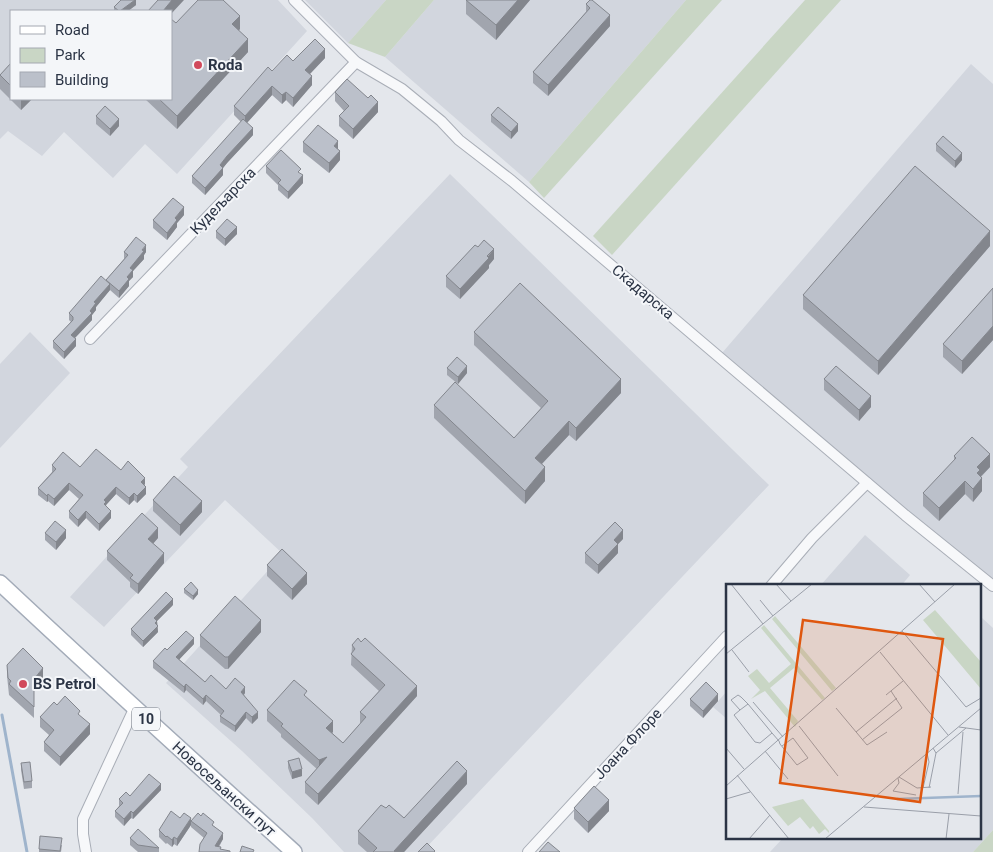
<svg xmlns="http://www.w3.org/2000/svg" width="993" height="852" font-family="Roboto,sans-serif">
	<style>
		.built { fill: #d2d6de; fill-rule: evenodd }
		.green { fill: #c9d6c5 }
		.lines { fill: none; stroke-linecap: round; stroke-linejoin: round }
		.stream { stroke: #9fb4cc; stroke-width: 3 }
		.street-casing { stroke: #a9aeb7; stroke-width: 12 }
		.primary-casing { stroke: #a3abb8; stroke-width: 18 }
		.street { stroke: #f7f8fa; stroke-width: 10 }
		.primary { stroke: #fff; stroke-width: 15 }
		.wall { fill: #a1a5ae }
		.shaded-wall { fill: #83868d }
		.building { fill: #bbc0ca; stroke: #83868d }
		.poi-dot { fill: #d1495b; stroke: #f4f6f9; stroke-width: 2 }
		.labels { text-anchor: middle; stroke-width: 4; stroke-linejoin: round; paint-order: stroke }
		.shield { fill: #f4f6f9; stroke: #676e7b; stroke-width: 1 }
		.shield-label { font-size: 14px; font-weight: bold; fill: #2b3445 }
		.poi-label { font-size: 15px; font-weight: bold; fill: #2b3445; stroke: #f4f6f9; text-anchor: start }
		.street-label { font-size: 15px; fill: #2b3445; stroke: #f4f6f9 }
		.inset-river { fill: none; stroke: #9fb4cc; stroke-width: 2.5 }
		.inset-road { fill: none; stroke: #9a9fa9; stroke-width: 1 }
		.view { fill: #df570f; fill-opacity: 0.15; stroke: #df570f; stroke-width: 2.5 }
		.inset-edge { fill: none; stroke: #2b3445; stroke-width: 2.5 }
	</style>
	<rect width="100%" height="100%" fill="#e4e7ec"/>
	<g class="built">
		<path d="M0 0H278L307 31 177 174 145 144 113 178 64 132 42 156 8 131 0 139ZM11 11H171V99H11Z"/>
		<polygon points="305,0 386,0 348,43"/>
		<polygon points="434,0 686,0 529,182 385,57"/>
		<polygon points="971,64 993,84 993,585 722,353"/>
		<polygon points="450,174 769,485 422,852 344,852 312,818 242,751 166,683 283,554 225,500 104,627 70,597 188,467 180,459"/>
		<polygon points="30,332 70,373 0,448 0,364"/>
		<polygon points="865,535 910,575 901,586 820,586"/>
		<polygon points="982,618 993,628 993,830 973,852 770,852 783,838 979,838 979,620"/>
		<polygon points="727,691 727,719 713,707"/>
	</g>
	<g class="green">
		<polygon points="386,0 434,0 385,57 348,43"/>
		<polygon points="686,0 722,0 544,198 529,182"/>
		<polygon points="805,0 841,0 612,255 593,236"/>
		<polygon points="993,830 993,852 973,852"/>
	</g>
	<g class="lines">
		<polyline class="stream" points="2,715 27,852"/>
		<g class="street-casing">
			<g id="street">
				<polyline points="294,0 356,62 402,89 441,121 459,140 512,181 905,515 993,586"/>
				<polyline points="90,339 356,62"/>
				<polyline points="771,586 812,538 867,483"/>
				<polyline points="86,852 83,834 83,819 134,709"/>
				<polyline points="528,852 727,636"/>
			</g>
		</g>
		<g class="primary-casing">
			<path id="primary" d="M0 583C97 674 195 763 294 852"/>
		</g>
		<use href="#street" class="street"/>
		<use href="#primary" class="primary"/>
	</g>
	<g class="wall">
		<polygon points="136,0 136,5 128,11 114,11 114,7"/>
		<polygon points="466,0 530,0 496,40 466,14"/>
		<polygon points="586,4 610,26 548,96 533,83 533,72 586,12"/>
		<polygon points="176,23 240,29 239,30 248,52 177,129 145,99 143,100 142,99 171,99"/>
		<polygon points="325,58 310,74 312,85 293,107 286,100 282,104 272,95 247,123 253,135 227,163 223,168 223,175 205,195 192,183 192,176 241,122 234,115 234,106 272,71 293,61"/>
		<polygon points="11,63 11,99 32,99 21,110 0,89 0,75"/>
		<polygon points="335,92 368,98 378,112 353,139 339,126 339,116 344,111 335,101"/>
		<polygon points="491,115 518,131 511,139 491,122"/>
		<polygon points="96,116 119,126 110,136 96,124"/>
		<polygon points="303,142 338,149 340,160 329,173 303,152"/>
		<polygon points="936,144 962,160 955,168 936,151"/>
		<polygon points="266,166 301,174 303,183 288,199 278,190 278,185 266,173"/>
		<polygon points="184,215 177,223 177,227 167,240 153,228 153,220"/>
		<polygon points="216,231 237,234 225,246 216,238"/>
		<polygon points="990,246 878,375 803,309 803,295"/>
		<polygon points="124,252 146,252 144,255 144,259 133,271 133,277 129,281 129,286 119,298 110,290 96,307 96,310 92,315 92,320 75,338 76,346 64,359 53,348 53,341 71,322 69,320 69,313 106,280 124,259"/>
		<polygon points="494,259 489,265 489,268 460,299 446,287 446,276"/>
		<polygon points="993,288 993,340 962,374 943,357 943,344"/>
		<polygon points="474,332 621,393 576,441 569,435 542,464 545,481 525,504 434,418 434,405 514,438 541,408 474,345"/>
		<polygon points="447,368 467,373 458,384 447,375"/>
		<polygon points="824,379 871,407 859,421 824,390"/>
		<polygon points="954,456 990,467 981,477 982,491 973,502 965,494 939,521 923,506 923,493 954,461"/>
		<polygon points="52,465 121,470 145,484 144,485 146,494 137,503 134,500 129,505 116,494 106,505 111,518 99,531 86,518 78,527 69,518 69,511 79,499 69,490 54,506 48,501 47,502 38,495 38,488 52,472"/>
		<polygon points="153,500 202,512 180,536 153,511"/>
		<polygon points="45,533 66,538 56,550 45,540"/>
		<polygon points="158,538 153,544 164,563 138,594 130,587 130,582 107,560 107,551"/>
		<polygon points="623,539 618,544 618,553 598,574 585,563 585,553"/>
		<polygon points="267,565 307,584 292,600 267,576"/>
		<polygon points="184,589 198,594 193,600 184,593"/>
		<polygon points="173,605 157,621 158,632 143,647 131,635 131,629"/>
		<polygon points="261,632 228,669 225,669 200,647 200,635"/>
		<polygon points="194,644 179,659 205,682 226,689 245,693 244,695 258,718 252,724 246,718 235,732 220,722 220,716 221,715 206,701 203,705 186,690 184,693 153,668 153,661 167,650"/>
		<polygon points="352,645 417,696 318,805 305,793 305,782 317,769 281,737 281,734 267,721 267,710 307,698 333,732 332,733 343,743 361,723 360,723 360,712 379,691 351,665"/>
		<polygon points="7,665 43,679 34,690 34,718 9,695 7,676"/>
		<polygon points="690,699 718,701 703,718 690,706"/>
		<polygon points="57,705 80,716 90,734 60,766 44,751 44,742 49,735 40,727 40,717"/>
		<polygon points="288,761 302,776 292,779 288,768"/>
		<polygon points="21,763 32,781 32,788 24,789 21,770"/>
		<polygon points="467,784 404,852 367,852 358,844 358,831 386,808 404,818"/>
		<polygon points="161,790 133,819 131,818 124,826 115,817 115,811 119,806 119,799"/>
		<polygon points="574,808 609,811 588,833 574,819"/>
		<polygon points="191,821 214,826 223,839 219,847 220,849 230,852 200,844 204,838 191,827"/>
		<polygon points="191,825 177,846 174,844 172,847 167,843 166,844 159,837 159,830"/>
		<polygon points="130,838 159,848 159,852 138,852 130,845"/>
		<polygon points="62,845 61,852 39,852 39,849"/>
	</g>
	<g class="shaded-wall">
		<polygon points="135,0 136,0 136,5 128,11 120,11"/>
		<polygon points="172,0 184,0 171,14 171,11 162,11"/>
		<polygon points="518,0 530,0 496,40 496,25"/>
		<polygon points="610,15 610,26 548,96 548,85"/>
		<polygon points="240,16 240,29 232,37 232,24"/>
		<polygon points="248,39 248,52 177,129 177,116"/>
		<polygon points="325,49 325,58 305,79 305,70"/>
		<polygon points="312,76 312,85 293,107 293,98"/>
		<polygon points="272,86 272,95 245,125 245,116"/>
		<polygon points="286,92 286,100 282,104 282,95"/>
		<polygon points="21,99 32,99 21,110"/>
		<polygon points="378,102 378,112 353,139 353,129"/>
		<polygon points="119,119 119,126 110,136 110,129"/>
		<polygon points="518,124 518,131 511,139 511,132"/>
		<polygon points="253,128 253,135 227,163 223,168 223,175 205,195 205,188 220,165 227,156"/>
		<polygon points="338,141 338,151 334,146"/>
		<polygon points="340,151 340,160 329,173 329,163"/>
		<polygon points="962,153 962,160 955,168 955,161"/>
		<polygon points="303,175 303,183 288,199 288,192"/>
		<polygon points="184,207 184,215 177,223 177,227 167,240 167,233 175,218"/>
		<polygon points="237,227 237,234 225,246 225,239"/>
		<polygon points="990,231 990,246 878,375 878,361"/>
		<polygon points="146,245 146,252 144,255 144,259 133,271 133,277 129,281 129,286 119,298 119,291 127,277 130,268"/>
		<polygon points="494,249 494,259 489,265 489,268 460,299 460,289"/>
		<polygon points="110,284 110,290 96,307 96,310 92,315 92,320 71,342 71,335 90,311 94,302"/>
		<polygon points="993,326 993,340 962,374 962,361"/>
		<polygon points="76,339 76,346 64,359 64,352"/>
		<polygon points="467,366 467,373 458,384 458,377"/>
		<polygon points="621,379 621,393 576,441 576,428"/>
		<polygon points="871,396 871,407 859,421 859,410"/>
		<polygon points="569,421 569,435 535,471 535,458"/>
		<polygon points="990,454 990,467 980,477 982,478 982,491 973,502 973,489 977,467"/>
		<polygon points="545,467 545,481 525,504 525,491"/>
		<polygon points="145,478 145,484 141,489 141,482"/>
		<polygon points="965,481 965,494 939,521 939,508"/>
		<polygon points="69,483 69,490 54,506 54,499"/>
		<polygon points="116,487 116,494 106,505 106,509 104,511 104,500"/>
		<polygon points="146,487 146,494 137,503 137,496"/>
		<polygon points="134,493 134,500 129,505 129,498"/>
		<polygon points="48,494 48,501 47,502 47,496"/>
		<polygon points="202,501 202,512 180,536 180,525"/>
		<polygon points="86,511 86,518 78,527 78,520"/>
		<polygon points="111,511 111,518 99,531 99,524"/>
		<polygon points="158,528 158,538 148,549 148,539"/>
		<polygon points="66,530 66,538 56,550 56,542"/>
		<polygon points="623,530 623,539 618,544 618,553 598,574 598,565 614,540"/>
		<polygon points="164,553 164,563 138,594 138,584"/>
		<polygon points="307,573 307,584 292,600 292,589"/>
		<polygon points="198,590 198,594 193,600 193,596"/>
		<polygon points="173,599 173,605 157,621 158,632 143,647 143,641 154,618"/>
		<polygon points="261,620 261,632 228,669 228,657"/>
		<polygon points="194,638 194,644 176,663 176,657"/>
		<polygon points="43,668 43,679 34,690 34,679"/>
		<polygon points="186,684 186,690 184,693 184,687"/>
		<polygon points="417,686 417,696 318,805 318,794"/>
		<polygon points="245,687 245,693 241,698 241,692"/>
		<polygon points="718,694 718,701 703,718 703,711"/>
		<polygon points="206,695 206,701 203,705 203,699"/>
		<polygon points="246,712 246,718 235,732 235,726"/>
		<polygon points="258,712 258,718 252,724 252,717"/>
		<polygon points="333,721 333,732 326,739 326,728"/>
		<polygon points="90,724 90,734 60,766 60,757"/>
		<polygon points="327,757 319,771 319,760"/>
		<polygon points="302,769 302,776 292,779 292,772"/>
		<polygon points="467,771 467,784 404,852 394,852 394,851"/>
		<polygon points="161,784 161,790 133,819 133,813"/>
		<polygon points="609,800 609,811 588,833 588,822"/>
		<polygon points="131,811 131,818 124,826 124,819"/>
		<polygon points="191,818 191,825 177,846 177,839"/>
		<polygon points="223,833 223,839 215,852 215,846"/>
		<polygon points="174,837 174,844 172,847 172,840"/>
	</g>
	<g class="building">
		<polygon points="121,0 135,0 120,11 119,11 114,7"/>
		<polygon points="158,0 172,0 163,11 148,11"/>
		<polygon points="198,0 223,0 240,16 232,24 248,39 177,116 159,99 171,99 171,19 176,23"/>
		<polygon points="466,0 518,0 496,25"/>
		<polygon points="590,0 592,0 610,15 548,85 533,72 590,8 586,4"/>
		<polygon points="315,39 325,49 305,70 312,76 293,98 286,92 282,95 272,86 245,116 234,106 268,67 272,71 287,55 293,61"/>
		<polygon points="11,63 11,86 0,75"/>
		<polygon points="347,79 368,98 371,95 378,102 353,129 339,116 349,106 335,92"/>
		<polygon points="105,106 119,119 110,129 96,116"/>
		<polygon points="498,107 518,124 511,132 491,115"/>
		<polygon points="243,119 253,128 227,156 220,165 223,168 205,188 192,176"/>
		<polygon points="318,125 338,141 334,146 340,151 329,163 303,142"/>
		<polygon points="943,136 962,153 955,161 936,144"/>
		<polygon points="281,150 301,169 298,172 303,175 288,192 278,183 281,180 266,166"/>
		<polygon points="915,166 990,231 878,361 803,295"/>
		<polygon points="173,198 184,207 175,218 177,220 167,233 153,220"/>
		<polygon points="227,219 237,227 225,239 216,231"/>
		<polygon points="136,237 146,245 142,250 144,251 130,268 133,270 127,277 129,279 119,291 106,280 128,255 124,252"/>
		<polygon points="484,240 494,249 487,256 489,258 460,289 446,276 475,245 478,247"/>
		<polygon points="101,276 110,284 94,302 96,303 90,311 92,313 71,335 76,339 64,352 53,341 73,320 73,317 69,313"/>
		<polygon points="520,283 621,379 576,428 569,421 535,458 545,467 525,491 434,405 455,382 514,438 548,401 474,332"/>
		<polygon points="993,288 993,326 962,361 943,344"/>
		<polygon points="457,357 467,366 458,377 447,368"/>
		<polygon points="836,366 871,396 859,410 824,379"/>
		<polygon points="972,437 990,454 977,467 980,470 977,473 982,478 973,489 965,481 939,508 923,493 956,458 954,456"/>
		<polygon points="96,449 121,470 128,461 145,478 141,482 146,487 137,496 134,493 129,498 116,487 104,500 106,502 104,504 111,511 99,524 86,511 78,520 69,511 83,495 69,483 54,499 48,494 47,496 38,488 56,469 52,465 63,452 80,467"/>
		<polygon points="174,476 202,501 180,525 153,500"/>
		<polygon points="142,513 158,528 148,539 164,553 138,584 130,578 133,575 107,551"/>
		<polygon points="55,521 66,530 56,542 45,533"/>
		<polygon points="615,522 623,530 614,540 618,544 598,565 585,553"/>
		<polygon points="282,549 307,573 292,589 267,565"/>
		<polygon points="191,582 198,590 193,596 184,589"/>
		<polygon points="166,592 173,599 154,618 157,621 155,623 158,626 143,641 131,629"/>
		<polygon points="235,596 261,620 228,657 225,657 200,635"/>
		<polygon points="186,631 194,638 176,657 205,682 211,675 226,689 235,678 245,687 241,692 258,712 252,717 246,712 235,726 220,716 224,711 206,695 203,699 186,684 184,687 153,661 165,648 167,650"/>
		<polygon points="358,638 361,642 365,638 417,686 318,794 305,782 327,757 319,760 281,726 283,724 267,710 294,680 307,691 304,695 333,721 326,728 343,743 366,717 360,712 385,685 351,654 355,649 352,645"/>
		<polygon points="23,648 43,668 34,679 34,707 9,684 11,681 8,678 7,665"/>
		<polygon points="706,682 718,694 703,711 690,699"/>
		<polygon points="65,696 80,711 78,714 90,724 60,757 44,742 54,730 40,717 54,702 57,705"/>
		<polygon points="299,758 302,769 292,772 288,761"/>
		<polygon points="457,761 467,771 394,851 395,852 373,852 377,848 358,831 381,805 386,808 389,805 404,818"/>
		<polygon points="30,762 32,781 24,782 21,763"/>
		<polygon points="149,774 161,784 133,813 131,811 124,819 115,811 123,803 119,799 126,792 130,796"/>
		<polygon points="594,786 609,800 588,822 574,808"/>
		<polygon points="171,811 180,818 184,813 191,818 177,839 174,837 172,840 167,836 166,837 159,830"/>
		<polygon points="198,813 201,816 203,813 214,822 212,825 223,833 215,846 221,847 220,849 230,851 230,852 199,852 200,844 207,833 191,821"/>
		<polygon points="138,829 159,848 138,845 130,838"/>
		<polygon points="40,836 62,838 60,851 39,849"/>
		<polygon points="548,842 560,852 539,852"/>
		<polygon points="427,843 435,851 434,852 418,852"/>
		<polygon points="242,846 254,850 253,852 240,852"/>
	</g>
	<g class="poi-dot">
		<circle cx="198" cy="65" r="5"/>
		<circle cx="23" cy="684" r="5"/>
	</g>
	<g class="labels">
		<rect class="shield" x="132" y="707.5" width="28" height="23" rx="4"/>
		<g class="shield-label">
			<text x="146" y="724">10</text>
		</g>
		<g class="poi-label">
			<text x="208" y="70">Roda</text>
			<text x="33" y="689">BS Petrol</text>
		</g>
		<g class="street-label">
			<text transform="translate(223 201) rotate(-46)" y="5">Кудељарска</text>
			<text transform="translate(643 292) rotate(40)" y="5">Скадарска</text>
			<text transform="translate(628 744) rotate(-47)" y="5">Јоана Флоре</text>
			<text transform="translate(224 789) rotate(42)" y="5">Новосељански пут</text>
		</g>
	</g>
	<g transform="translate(726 584)">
		<rect width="255" height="255" fill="#e4e7ec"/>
		<path d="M209 26 255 78V105L197 36ZM49 32 110 104 106 107 46 35ZM38 41 99 114 96 116 68 84 44 104 72 137 69 143 39 107 25 115 34 106 22 92 31 85 43 99 65 80 35 44ZM77 215 103 247V249L99 245 93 250 87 242 84 245 74 233 62 242 46 223Z" fill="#c9d6c5"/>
		<path class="inset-river" d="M171 215 255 212"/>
		<path class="inset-road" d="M5 0 37 40M50 0 65 17M193 0 209 18M34 16 47 32M176 47 240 123 255 114M6 66 23 88M154 68 222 151M0 70 86 0M160 111 177 97M27 118 57 153M22 120 14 126 5 116 12 111 15 113 22 120 46 149 53 157 54 160 71 181 82 174 67 154 56 162M110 124 141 161 161 148M14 126 8 131 29 158 34 159 46 149M73 142 112 192M233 143 255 146M130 148 171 114M136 156 176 124 165 107M0 164 18 185M207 164 210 169 240 144M39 167 62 195M11 191 63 255M173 193 191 204 205 203M172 194 173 199 167 207 190 211M0 202 229 0M197 204 203 178 201 169M203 204 210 169M232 210 237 148M0 215 24 208M138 223 255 232M23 255 44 231M99 255 255 124M220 255 223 230"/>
		<path class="view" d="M77 36 217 55 194 218 54 199Z"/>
		<rect width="255" height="255" class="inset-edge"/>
	</g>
	<rect x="10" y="10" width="162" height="90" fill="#f4f6f9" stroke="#a4a8b1"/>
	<rect x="20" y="26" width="25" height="8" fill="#ffffff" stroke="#a4a8b1"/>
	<text x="55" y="35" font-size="15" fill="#2b3445">Road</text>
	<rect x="20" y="48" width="25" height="15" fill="#c9d6c5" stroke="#a4a8b1"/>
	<text x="55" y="60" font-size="15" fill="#2b3445">Park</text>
	<rect x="20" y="72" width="25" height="15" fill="#bbc0ca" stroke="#a4a8b1"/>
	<text x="55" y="85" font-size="15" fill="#2b3445">Building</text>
</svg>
